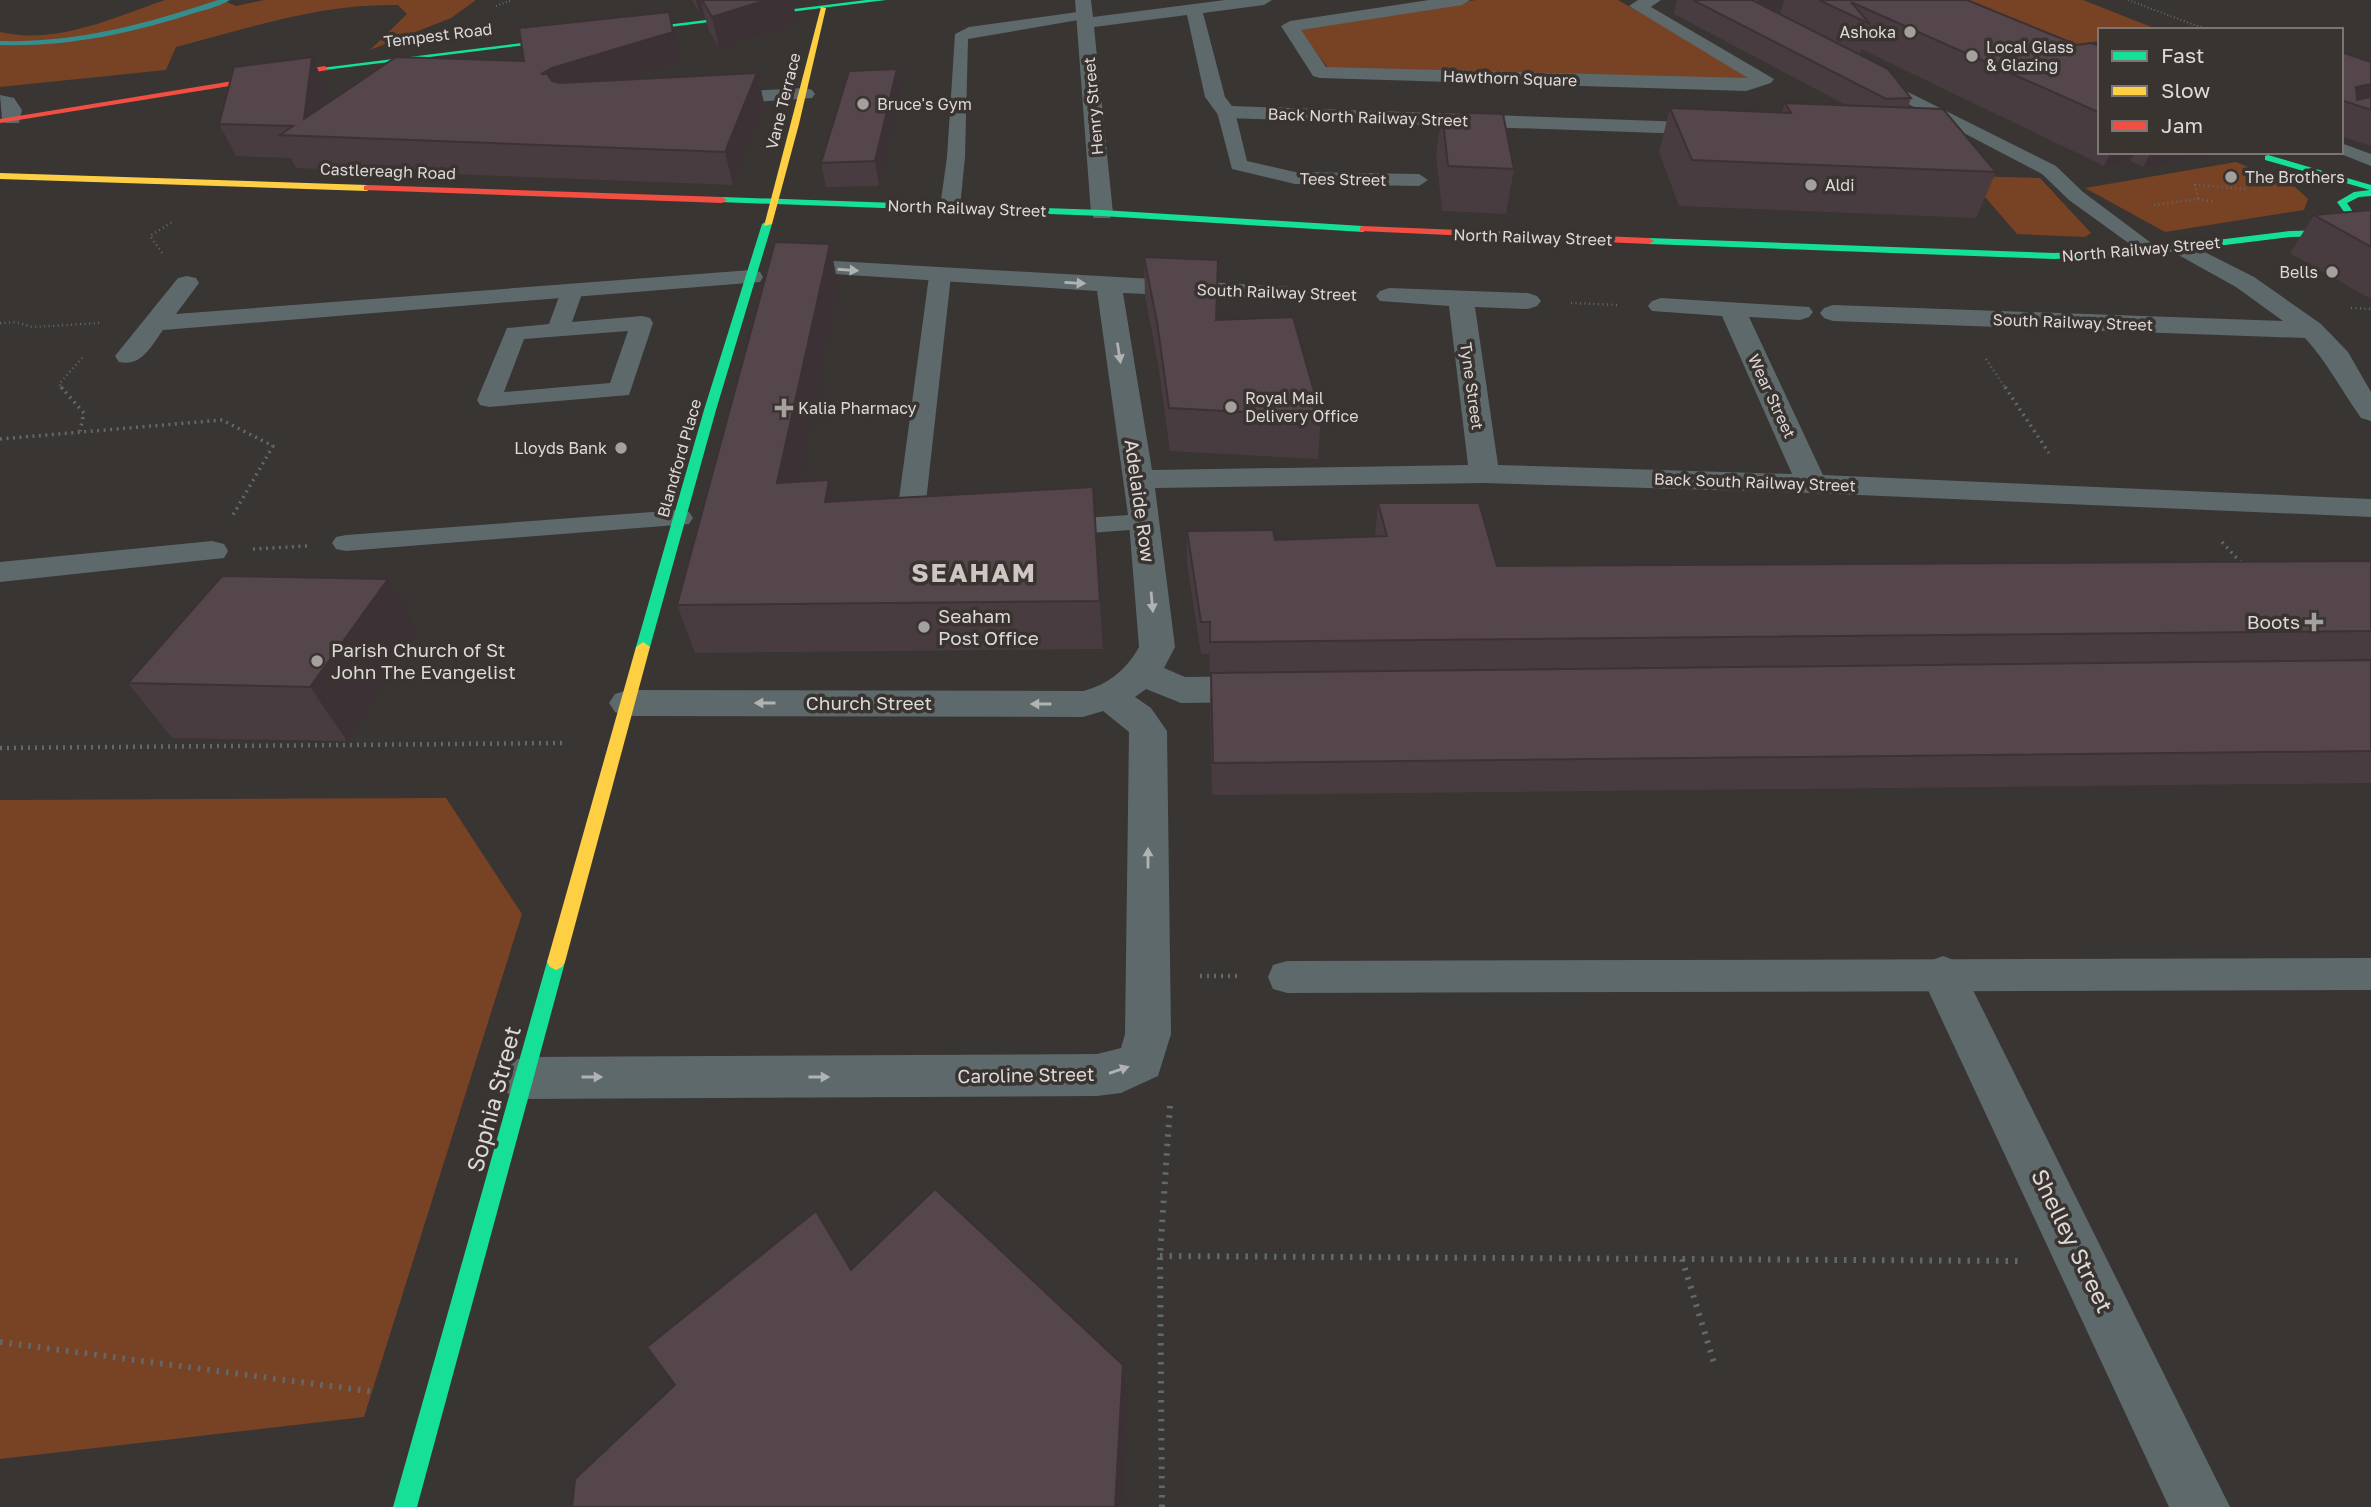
<svg xmlns="http://www.w3.org/2000/svg" width="2371" height="1507" font-family="'Golos Text',sans-serif">
	<style>
		.green { fill: #784225 }
		.lines { fill: none; stroke-linecap: round; stroke-linejoin: round }
		.stream { fill: #348e8e; fill-rule: evenodd }
		.path-far4 { stroke: #62696a; stroke-width: 2; stroke-dasharray: 1 2.5; stroke-linecap: butt }
		.path-far3 { stroke: #62696a; stroke-width: 2.5; stroke-dasharray: 1 3.5; stroke-linecap: butt }
		.path-far2 { stroke: #62696a; stroke-width: 3.5; stroke-dasharray: 2 4.5; stroke-linecap: butt }
		.path-far1 { stroke: #62696a; stroke-width: 4.5; stroke-dasharray: 2 5; stroke-linecap: butt }
		.path { stroke: #62696a; stroke-width: 6; stroke-dasharray: 2.5 7; stroke-linecap: butt }
		.lane { fill: #5e696b; fill-rule: evenodd }
		.street { fill: #5e696b; fill-rule: evenodd }
		.fast { fill: #16e098; fill-rule: evenodd }
		.slow { fill: #ffcf43; fill-rule: evenodd }
		.jam { fill: #f24e42; fill-rule: evenodd }
		.wall { fill: #493c41; fill-rule: evenodd }
		.shaded-wall { fill: #3c3135 }
		.building { fill: #55464c; stroke: #3c3135; stroke-width: 2 }
		.oneway { fill: #b1b2b2 }
		.poi-dot { fill: #a3a09e; stroke: #3a3431; stroke-width: 2.5 }
		.labels { text-anchor: middle; stroke-width: 7; stroke-linejoin: round; paint-order: stroke }
		.far-poi-label { font-size: 16px; fill: #ddd9d8; stroke: #3a3431; text-anchor: start }
		.far-street-label { font-size: 16px; fill: #ddd9d8; stroke: #3a3431 }
		.street-label { font-size: 19px; fill: #ddd9d8; stroke: #3a3431 }
		.poi-label { font-size: 19px; fill: #ddd9d8; stroke: #3a3431; text-anchor: start }
		.near-street-label { font-size: 23px; fill: #ddd9d8; stroke: #3a3431 }
		.district-label { font-size: 26px; font-weight: bold; letter-spacing: 2px; fill: #cec6c3; stroke: #3a3431 }
	</style>
	<rect width="100%" height="100%" fill="#383533"/>
	<g class="green">
		<path d="M165 0H222L236 6 264 0H476L451 18 370 50 407 14 398 5C318 4 253 27 176 47L166 70 0 87V32C57 45 112 18 165 0Z"/>
		<polygon points="1476,0 1618,0 1755,79 1329,69 1297,28"/>
		<polygon points="1936,0 2083,0 2159,30 2100,30 2100,41 2049,48"/>
		<polygon points="2236,162 2295,187 2308,199 2304,210 2165,232 2085,188"/>
		<polygon points="1967,176 2040,178 2091,233 2085,237 2017,234"/>
		<polygon points="446,798 522,914 364,1417 0,1459 0,800"/>
	</g>
	<g class="lines">
		<path class="stream" d="M218 0H230C217 8 199 11 185 16 124 35 64 47 0 45V41C76 43 146 24 218 0Z"/>
		<g class="path-far4">
			<polyline points="2128,0 2208,30"/>
			<polyline points="496,6 512,0"/>
		</g>
		<g class="path-far3">
			<polyline points="2198,199 2215,202"/>
			<polyline points="2154,205 2198,199 2195,185 2245,189"/>
			<polyline points="162,253 150,236 172,222"/>
			<polyline points="1326,294 1346,294"/>
			<polyline points="1571,303 1618,305"/>
			<polyline points="2351,308 2371,309"/>
			<polyline points="0,323 16,322 32,327 100,323"/>
			<polyline points="1986,359 2006,389"/>
			<polyline points="63,389 59,384 84,356"/>
		</g>
		<g class="path-far2">
			<polyline points="61,387 84,413 80,431"/>
			<polyline points="2005,387 2049,453"/>
			<polyline points="0,439 222,420 273,446 233,515"/>
			<polyline points="2222,542 2242,564"/>
			<polyline points="253,549 307,546"/>
		</g>
		<g class="path-far1">
			<polyline points="0,748 566,743"/>
			<polyline points="1200,976 1240,976"/>
		</g>
		<g class="path">
			<polyline points="1160,1256 2020,1261"/>
			<polyline points="1682,1259 1715,1366"/>
			<polyline points="0,1342 375,1392"/>
			<polyline points="1162,1507 1160,1256 1170,1106"/>
		</g>
		<g class="lane">
			<polygon points="1085,11 1090,12 1092,15 1090,18 968,39 965,157 960,207 957,211 943,211 940,207 947,157 955,34 969,27"/>
			<polygon points="1872,74 2056,166 2083,192 2162,251 2159,255 2145,255 2069,200 2042,174 1866,82 1864,79"/>
			<polygon points="1226,107 1235,112 1247,161 1295,172 1419,174 1428,180 1419,186 1295,184 1232,169 1217,112"/>
			<polygon points="2341,143 2371,154 2371,166 2336,152 2341,152"/>
			<polygon points="940,270 948,271 951,276 923,529 927,535 923,541 908,544 898,542 894,536 929,276 932,271"/>
			<path d="M572 284 580 286 583 291 572 322 642 316 650 318 653 323 629 395 489 407 480 405 477 400 507 328 549 324 561 291 564 286ZM628 331 610 383 504 392 524 339Z"/>
			<polygon points="679,510 689,512 693,518 689,524 346,551 336,549 332,543 336,537 346,535"/>
			<polygon points="1145,514 1155,516 1159,522 1155,528 1051,536 1041,534 1037,528 1041,522 1051,520"/>
			<polygon points="2371,958 2371,990 1287,993 1273,989 1268,977 1273,965 1287,961"/>
		</g>
		<g class="street">
			<polygon points="1075,0 1091,0 1093,17 1225,0 1272,0 1264,5 1203,13 1225,97 1232,106 1716,123 1723,125 1726,129 1723,133 1716,135 1226,118 1219,116 1205,97 1187,15 1094,27 1113,213 1110,218 1094,218 1091,213"/>
			<polygon points="1429,0 1470,0 1462,5 1301,30 1326,67 1748,78 1629,6 1638,0 1661,0 1651,7 1774,79 1771,83 1746,91 1320,78 1313,76 1281,26 1290,21"/>
			<polygon points="805,88 812,90 815,94 812,98 709,105 699,99 709,93"/>
			<polygon points="0,95 14,98 22,110 19,123 5,123 2,119"/>
			<path d="M2181 240 2254 277 2321 324 2348 352 2371 392V421L2361 418C2342 391 2327 362 2305 338L1833 321 1824 318 1820 313 1824 308 1833 305 2283 321 2236 287 2173 252 2169 247 2173 242Z"/>
			<path d="M782 258 1293 287 1297 292 1293 297 1284 300 1123 293 1152 470 1468 465 1449 306 1380 301 1376 296 1380 291 1389 288 1528 293 1537 296 1541 301 1537 306 1528 309 1475 307 1498 465 1792 474 1722 316 1652 311 1648 306 1652 301 1661 298 1809 307 1813 312 1809 317 1800 320 1749 317 1823 475 2371 499V517L1812 493 1484 483 1155 488 1175 647 1164 668 1185 677 1263 676 1276 680 1281 689 1276 698 1263 702 1181 703 1146 689 1135 697 1151 708 1167 731 1171 1034 1158 1076 1121 1093 1097 1096 524 1099 507 1093 500 1078 507 1063 524 1057 1097 1054 1121 1048 1125 1034 1129 732 1103 711 1083 717 628 716 615 712 609 703 615 694 628 690 1083 691C1108 685 1127 669 1139 647L1129 522 1097 291 773 270 770 265 773 260Z"/>
			<path d="M751 270 760 272 763 277 760 282 163 330C151 346 142 367 119 362L115 356 178 278 187 276 196 278 199 283 176 314Z"/>
			<polygon points="212,541 224,544 228,551 224,558 0,582 0,562"/>
			<polygon points="1943,956 1959,962 2230,1507 2169,1507 1921,975 1927,962"/>
		</g>
		<g class="fast">
			<polygon points="866,0 886,0 325,70 321,68"/>
			<polygon points="2268,155 2371,185 2371,196 2359,197 2347,203 2353,212 2371,221 2371,228 2347,216 2337,202 2354,192 2370,190 2265,160 2265,156"/>
			<polygon points="722,197 1102,210 1363,226 1368,229 1363,232 1102,216 719,202 717,200"/>
			<polygon points="767,221 772,224 716,410 650,647 648,650 638,650 636,647 704,410 762,224"/>
			<polygon points="2371,229 2371,235 2290,237 2152,254 2054,259 1649,244 1644,241 1649,238 2054,253 2152,248 2290,231"/>
			<polygon points="556,954 562,957 565,962 417,1507 393,1507 547,962 550,957"/>
		</g>
		<g class="slow">
			<polygon points="821,7 826,8 799,124 772,224 764,226"/>
			<polygon points="0,173 367,185 372,188 367,191 0,179"/>
			<polygon points="643,642 650,647 565,962 562,967 556,970 550,967 547,962 636,647"/>
		</g>
		<g class="jam">
			<polygon points="325,66 328,70 0,123 0,119"/>
			<polygon points="367,185 722,197 727,200 722,203 364,190 364,186"/>
			<polygon points="1363,226 1649,238 1654,241 1649,244 1360,231 1360,227"/>
		</g>
	</g>
	<g class="wall">
		<polygon points="692,0 803,0 802,2 793,3 796,18 794,24 719,48 708,28 704,13 700,14"/>
		<path d="M1677 0H1967L2077 45 2100 46V152H2220L2218 155 2143 167 2130 161 2104 166 1861 49 1860 54 1911 98 1908 107 1996 172 1976 218 1679 206 1659 152 1670 108 1782 112 1785 103 1846 105 1674 14ZM1782 7 1780 14 1769 9Z"/>
		<polygon points="676,41 681,61 623,79 757,73 764,103 733,185 296,168 291,158 236,156 219,124 326,87 324,106"/>
		<polygon points="2341,52 2371,62 2371,146 2341,136"/>
		<polygon points="897,69 901,92 879,186 826,187 821,163"/>
		<polygon points="1442,112 1514,169 1506,214 1442,211 1436,155"/>
		<polygon points="2371,210 2371,299 2290,253 2314,215"/>
		<polygon points="830,244 838,286 799,482 829,480 834,501 1093,487 1103,649 695,653 677,605"/>
		<polygon points="1144,257 1218,260 1217,320 1321,416 1318,459 1170,451 1158,363 1145,297"/>
		<polygon points="1378,503 1497,566 2371,561 2371,783 1212,795 1210,705 1211,674 1210,674 1209,654 1201,654 1187,563 1187,531 1275,540 1375,536"/>
		<polygon points="418,633 347,741 172,738 128,683"/>
	</g>
	<g class="shaded-wall">
		<polygon points="696,0 701,0 704,13 700,14"/>
		<polygon points="702,0 803,0 802,2 793,3 796,18 794,24 719,48 712,17"/>
		<polygon points="1758,0 1784,0 1782,7 1755,10"/>
		<polygon points="669,12 681,61 562,98 541,74 552,68"/>
		<polygon points="312,57 326,87 320,137 304,119"/>
		<polygon points="897,69 901,92 879,186 875,161"/>
		<polygon points="757,73 764,103 733,185 725,152"/>
		<polygon points="2371,84 2371,108 2347,102 2356,87"/>
		<polygon points="2111,152 2135,152 2130,161 2104,166"/>
		<polygon points="2151,152 2220,152 2218,155 2143,167"/>
		<polygon points="830,244 838,286 790,530 777,483"/>
		<polygon points="829,480 840,527 825,502"/>
		<polygon points="388,579 418,633 347,741 310,687"/>
		<polygon points="1123,1365 1127,1404 1121,1507 1115,1507"/>
	</g>
	<g class="building">
		<polygon points="702,0 766,0 712,17"/>
		<polygon points="1693,0 1752,0 1888,69 1911,98 1886,99"/>
		<polygon points="1819,0 1967,0 2077,45 2091,43 2100,46 2100,113 1851,2 1870,24"/>
		<polygon points="669,12 673,32 552,68 541,74 547,74 552,81 560,83 757,73 725,152 280,135 293,126 219,124 234,67 312,57 304,119 396,57 524,61 519,28"/>
		<polygon points="2265,26 2276,30 2241,30"/>
		<polygon points="2341,52 2371,62 2371,84 2356,87 2357,100 2371,97 2371,110 2341,100"/>
		<polygon points="897,69 875,161 821,163 849,71"/>
		<polygon points="1785,103 1943,109 1996,172 1692,160 1670,108 1791,113"/>
		<polygon points="1442,112 1503,114 1514,169 1448,166"/>
		<polygon points="2371,210 2371,247 2314,215"/>
		<polygon points="775,242 830,244 777,483 829,480 825,502 1093,487 1100,601 677,605"/>
		<polygon points="1144,257 1218,260 1216,320 1293,317 1321,416 1169,408 1157,322"/>
		<polygon points="1378,503 1479,503 1497,566 2371,561 2371,631 1210,642 1210,622 1201,622 1187,531 1273,530 1275,540 1387,536"/>
		<polygon points="222,576 388,579 310,687 128,683"/>
		<polygon points="2371,660 2371,751 1213,763 1211,673"/>
		<polygon points="935,1189 1123,1365 1115,1507 572,1507 575,1479 675,1385 647,1347 816,1211 851,1270"/>
	</g>
	<defs><path id="oneway-solid" d="M-6-.8H1V-3.2L6.5 0L1 3.2V.8H-6Z" transform="scale(1.75)"/></defs>
	<g class="oneway">
		<use href="#oneway-solid" transform="translate(848 270) rotate(4)"/>
		<use href="#oneway-solid" transform="translate(1075 283) rotate(3)"/>
		<use href="#oneway-solid" transform="translate(1119 353) rotate(81)"/>
		<use href="#oneway-solid" transform="translate(1152 602) rotate(85)"/>
		<use href="#oneway-solid" transform="translate(765 703) rotate(-180)"/>
		<use href="#oneway-solid" transform="translate(1041 704) rotate(-180)"/>
		<use href="#oneway-solid" transform="translate(1148 858) rotate(-90)"/>
		<use href="#oneway-solid" transform="translate(1119 1070) rotate(-19)"/>
		<use href="#oneway-solid" transform="translate(592 1077)"/>
		<use href="#oneway-solid" transform="translate(819 1077)"/>
	</g>
	<g class="poi-dot">
		<circle cx="1910" cy="32" r="7"/>
		<circle cx="1972" cy="56" r="7"/>
		<circle cx="863" cy="104" r="7"/>
		<circle cx="2231" cy="177" r="7"/>
		<circle cx="1811" cy="185" r="7"/>
		<circle cx="2332" cy="272" r="7"/>
		<circle cx="1231" cy="407" r="7"/>
		<path d="M780.5 397.5h7v7h7v7h-7v7h-7v-7h-7v-7h7z"/>
		<circle cx="621" cy="448" r="7"/>
		<path d="M2310.5 611.5h7v7h7v7h-7v7h-7v-7h-7v-7h7z"/>
		<circle cx="924" cy="627" r="7"/>
		<circle cx="317" cy="661" r="7"/>
	</g>
	<g class="labels">
		<g class="far-poi-label">
			<text x="1896" y="38" text-anchor="end">Ashoka</text>
			<text x="1986" y="53">Local Glass<tspan x="1986" dy="18">&amp; Glazing</tspan></text>
			<text x="877" y="110">Bruce's Gym</text>
			<text x="2245" y="183">The Brothers</text>
			<text x="1825" y="191">Aldi</text>
			<text x="2318" y="278" text-anchor="end">Bells</text>
			<text x="1245" y="404">Royal Mail<tspan x="1245" dy="18">Delivery Office</tspan></text>
			<text x="798" y="414">Kalia Pharmacy</text>
			<text x="607" y="454" text-anchor="end">Lloyds Bank</text>
		</g>
		<g class="far-street-label">
			<text transform="translate(438 35) rotate(-7)" y="6">Tempest Road</text>
			<text transform="translate(1510 78) rotate(2)" y="6">Hawthorn Square</text>
			<text transform="translate(783 101) rotate(-76)" y="6">Vane Terrace</text>
			<text transform="translate(1093 106) rotate(-95)" y="6">Henry Street</text>
			<text transform="translate(1368 117) rotate(2)" y="6">Back North Railway Street</text>
			<text transform="translate(388 171) rotate(2)" y="6">Castlereagh Road</text>
			<text transform="translate(1343 179) rotate(1)" y="6">Tees Street</text>
			<text transform="translate(967 208) rotate(2)" y="6">North Railway Street</text>
			<text transform="translate(1533 237) rotate(2)" y="6">North Railway Street</text>
			<text transform="translate(2141 249) rotate(-5)" y="6">North Railway Street</text>
			<text transform="translate(1277 292) rotate(2)" y="6">South Railway Street</text>
			<text transform="translate(2073 322) rotate(2)" y="6">South Railway Street</text>
			<text transform="translate(1472 386) rotate(82)" y="6">Tyne Street</text>
			<text transform="translate(1772 396) rotate(65)" y="6">Wear Street</text>
			<text transform="translate(679 458) rotate(-74)" y="6">Blandford Place</text>
			<text transform="translate(1755 482) rotate(2)" y="6">Back South Railway Street</text>
		</g>
		<g class="street-label">
			<text transform="translate(1140 501) rotate(82)" y="7">Adelaide Row</text>
			<text x="869" y="710">Church Street</text>
			<text transform="translate(1026 1075) rotate(-1)" y="7">Caroline Street</text>
		</g>
		<g class="poi-label">
			<text x="938" y="623">Seaham<tspan x="938" dy="22">Post Office</tspan></text>
			<text x="2300" y="629" text-anchor="end">Boots</text>
			<text x="331" y="657">Parish Church of St<tspan x="331" dy="22">John The Evangelist</tspan></text>
		</g>
		<g class="near-street-label">
			<text transform="translate(494 1099) rotate(-75)" y="8">Sophia Street</text>
			<text transform="translate(2072 1241) rotate(64)" y="8">Shelley Street</text>
		</g>
		<g class="district-label">
			<text x="974" y="582">SEAHAM</text>
		</g>
	</g>
	<rect x="2098" y="28" width="245" height="126" fill="#3a3431" stroke="#7b7674" stroke-width="2"/>
	<rect x="2112" y="51" width="35" height="10" fill="#16e098" stroke="#7b7674" stroke-width="2"/>
	<text x="2161" y="63" font-size="21" fill="#ddd9d8">Fast</text>
	<rect x="2112" y="86" width="35" height="10" fill="#ffcf43" stroke="#7b7674" stroke-width="2"/>
	<text x="2161" y="98" font-size="21" fill="#ddd9d8">Slow</text>
	<rect x="2112" y="121" width="35" height="10" fill="#f24e42" stroke="#7b7674" stroke-width="2"/>
	<text x="2161" y="133" font-size="21" fill="#ddd9d8">Jam</text>
</svg>
